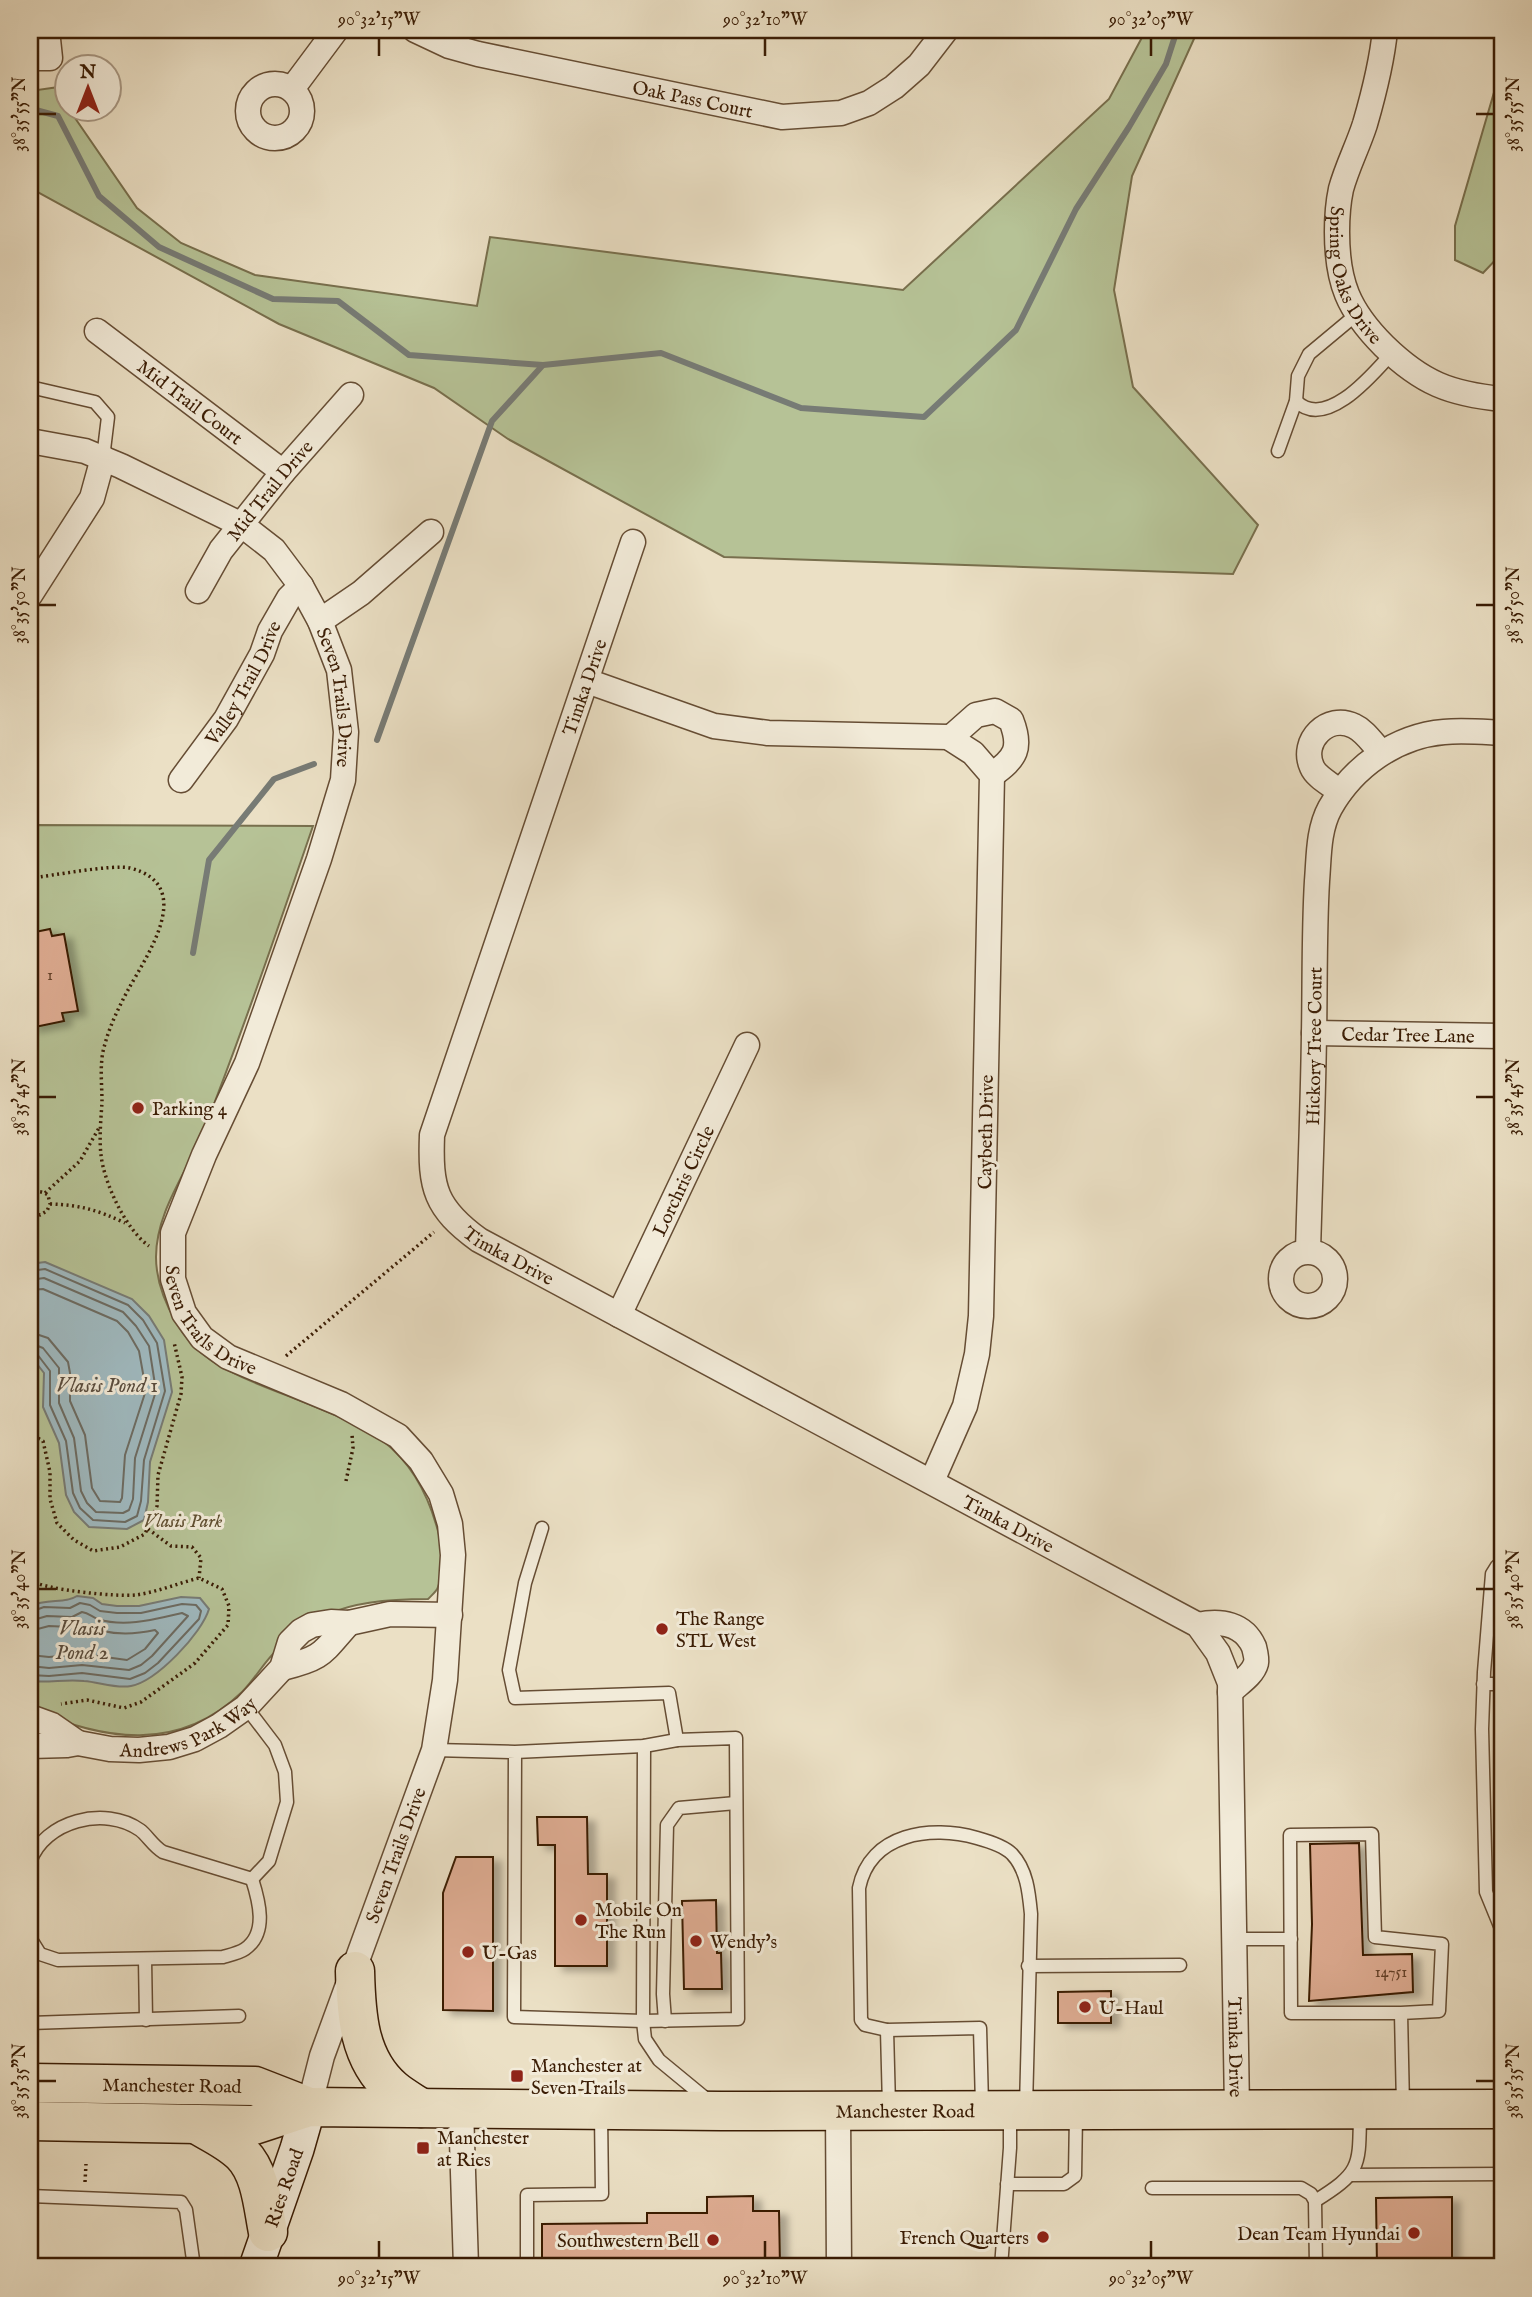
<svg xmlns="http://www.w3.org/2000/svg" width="1532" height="2297" font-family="'IM FELL English',serif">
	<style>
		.green { fill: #b6c296; stroke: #786f4d; stroke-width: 2 }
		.water { fill: #9fbac1; stroke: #777b75; stroke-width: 2 }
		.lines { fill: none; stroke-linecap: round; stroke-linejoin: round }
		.shore { stroke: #6c6b62; stroke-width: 2 }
		.stream { stroke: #777b75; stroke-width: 6 }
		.building { fill: #deac92; stroke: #3a1c04; stroke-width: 2; filter: url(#shadow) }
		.lane-casing { stroke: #664d34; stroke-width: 15 }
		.street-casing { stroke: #664d34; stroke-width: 27 }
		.secondary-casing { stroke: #3a1c04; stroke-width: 36 }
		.highway-casing { stroke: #3a1c04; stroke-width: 41 }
		.path { stroke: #3a1c04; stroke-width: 3.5; stroke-dasharray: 2 3.5; stroke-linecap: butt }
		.lane { stroke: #f2ebd9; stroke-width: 12 }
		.street { stroke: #f2ebd9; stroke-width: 24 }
		.secondary { stroke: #f2ebd9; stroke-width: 33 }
		.highway { stroke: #ebe0c5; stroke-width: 38 }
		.ticks { fill: none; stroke: #3a1c04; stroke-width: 2.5 }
		.poi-dot { fill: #8f2418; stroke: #f2ebd9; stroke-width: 2.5 }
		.labels { text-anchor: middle; stroke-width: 6; stroke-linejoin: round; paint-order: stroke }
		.number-label { font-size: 16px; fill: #634028 }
		.street-label { font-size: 19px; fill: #3a1c04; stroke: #f2ebd9 }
		.poi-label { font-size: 19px; fill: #3a1c04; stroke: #f2ebd9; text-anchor: start }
		.park-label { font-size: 19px; font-style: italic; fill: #5f4e30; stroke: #f2ebd9 }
		.water-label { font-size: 21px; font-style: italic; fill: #584b3d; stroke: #f2ebd9 }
		.neatline { fill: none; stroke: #3a1c04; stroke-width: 2.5 }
		.ticks-label { font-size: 18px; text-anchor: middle; fill: #3a1c04 }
	</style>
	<defs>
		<filter id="shadow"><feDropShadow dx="8" dy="4.5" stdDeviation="3.5" flood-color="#0004"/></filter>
	</defs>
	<rect width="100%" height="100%" fill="#ebe0c5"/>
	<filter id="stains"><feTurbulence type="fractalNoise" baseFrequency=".00286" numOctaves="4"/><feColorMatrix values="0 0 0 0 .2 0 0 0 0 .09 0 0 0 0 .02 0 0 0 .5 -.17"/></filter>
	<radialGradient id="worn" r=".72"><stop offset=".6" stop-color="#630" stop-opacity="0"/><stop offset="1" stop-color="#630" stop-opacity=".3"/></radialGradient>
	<g class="green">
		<polygon points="1146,30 1198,30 1132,176 1114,290 1133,387 1258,525 1233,574 724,557 508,439 434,388 279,324 30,188 30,122 32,109 30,91 66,86 66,108 75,109 75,118 137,208 181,243 255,275 477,306 490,237 903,290 1109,99"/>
		<polygon points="1502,65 1502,253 1483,273 1455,260 1455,226"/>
		<path d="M30 825 313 826C278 928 243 1030 204 1130 188 1171 156 1211 156 1257 156 1281 165 1303 176 1322 194 1355 224 1370 258 1384 294 1399 353 1419 383 1441 413 1464 430 1499 439 1535 442 1549 444 1573 438 1587 437 1591 432 1595 428 1599 398 1599 356 1601 329 1614 316 1621 287 1641 276 1651 264 1662 255 1679 242 1692 179 1753 103 1741 30 1708Z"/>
	</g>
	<g class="water">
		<polygon points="45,1262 132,1299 149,1316 164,1340 172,1392 150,1462 148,1502 144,1520 127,1529 89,1527 74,1512 66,1495 59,1443 43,1407 44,1373 30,1355 30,1264"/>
		<path d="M77 1596 93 1598 102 1604 117 1606H139L181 1597 200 1598 209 1609C202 1633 157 1681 131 1686 116 1689 99 1682 84 1681 66 1679 49 1683 30 1681V1606C48 1598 65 1604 77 1596Z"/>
	</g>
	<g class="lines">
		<g class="shore">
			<polyline points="30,1271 45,1269 128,1305 143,1320 157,1343 165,1391 144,1460 141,1501 137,1516 125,1522 93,1520 80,1508 73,1493 66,1441 50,1405 50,1371 37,1354 30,1352"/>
			<polyline points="30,1280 44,1278 123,1312 136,1326 149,1346 156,1391 135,1458 133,1499 129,1510 123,1513 96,1512 87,1503 81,1491 74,1438 59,1403 59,1368 43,1348 30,1343"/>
			<polyline points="30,1290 43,1289 117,1321 128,1332 139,1351 146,1390 125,1455 122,1498 120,1502 100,1501 92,1488 85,1435 70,1401 70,1373 68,1362 48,1338 30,1332"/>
			<polyline points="30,1612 44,1607 70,1608 80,1603 90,1605 100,1611 117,1613 141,1613 182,1604 196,1605 201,1611 199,1619 158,1663 145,1673 130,1679 82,1673 49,1676 30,1675"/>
			<path d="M30 1621 47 1616 72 1617 82 1612C89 1613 92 1617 98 1619 125 1628 156 1619 182 1613L188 1616 152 1656 141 1665 129 1670 82 1665 49 1668 30 1666"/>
			<path d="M30 1631 49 1626 70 1627 83 1624C105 1635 132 1635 155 1630L158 1633 145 1649 127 1660 83 1654 49 1657 30 1655"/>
		</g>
		<g class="stream">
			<polyline points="32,109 58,116 99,196 159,247 273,299 338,301 409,355 543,365"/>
			<polyline points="377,740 492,421 543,365 661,353 801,408 924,417 1016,330 1076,209 1129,127 1166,64 1177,30"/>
			<polyline points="193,953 209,860 274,779 314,764"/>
		</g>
	</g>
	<g class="building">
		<polygon points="50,929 52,936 64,934 78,1011 62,1013 64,1021 30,1028 30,933"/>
		<polygon points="537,1817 587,1817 588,1874 607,1874 607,1966 555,1966 555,1845 538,1845"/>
		<polygon points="1359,1843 1363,1955 1412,1954 1413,1992 1309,2001 1312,1924 1310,1844"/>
		<polygon points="456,1857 493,1857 493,2011 443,2010 443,1893"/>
		<polygon points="716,1900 717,1953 721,1953 722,1989 684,1989 682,1901"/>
		<polygon points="1111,1991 1111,2023 1058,2023 1058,1992"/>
		<polygon points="753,2196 753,2211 779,2211 780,2267 542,2267 542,2224 647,2223 647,2213 707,2213 707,2197"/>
		<polygon points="1452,2197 1452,2267 1377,2267 1376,2198"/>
	</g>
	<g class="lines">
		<g class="lane-casing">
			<g id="lane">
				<polyline points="30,387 95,402 108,417 103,458"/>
				<path d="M1296 401C1326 431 1373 374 1392 353"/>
				<polyline points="1278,451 1296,401 1298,376 1309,354 1357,314"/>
				<polyline points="542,1528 525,1583 509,1670 515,1698 669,1693 677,1740"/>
				<polyline points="1502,1565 1497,1566 1492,1574 1484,1672 1482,1729 1486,1892 1502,1931"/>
				<polyline points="1483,1684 1502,1684"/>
				<polyline points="246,1707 275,1745 285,1772 287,1802 269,1861 252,1879"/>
				<polyline points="644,1746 643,2021 645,2039 659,2060 710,2102"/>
				<polyline points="434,1750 515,1752 644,1746 677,1740 736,1738 738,2019 643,2021 514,2017 515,1752"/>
				<path d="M30 1862C44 1821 105 1805 140 1830 147 1835 153 1846 163 1852L252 1879"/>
				<path d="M30 1938 40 1954 58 1960 223 1957C230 1955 239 1953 245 1949 268 1933 259 1901 252 1879"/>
				<polyline points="1235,1939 1291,1939"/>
				<polyline points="145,1959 146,2020"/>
				<polyline points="1028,1966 1180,1965"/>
				<polyline points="1401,2013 1439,2011 1442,1944 1375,1937 1372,1834 1290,1835 1291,2013 1401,2013 1403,2106"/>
				<polyline points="665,2021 663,1994 667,1825 679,1808 736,1803"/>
				<polyline points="30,2023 239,2016"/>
				<polyline points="887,2030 980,2028 982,2105"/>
				<path d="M889 2106 887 2030 865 2025 861 2020 859 1888C870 1833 931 1825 977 1838 988 1841 1004 1846 1012 1854 1027 1870 1029 1893 1031 1914L1026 2107"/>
				<polyline points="1502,2124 1502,2185"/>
				<polyline points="1351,2175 1502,2174"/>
				<polyline points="1007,2184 1064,2184 1075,2176 1076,2114"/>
				<polyline points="1152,2188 1301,2188 1311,2194 1315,2201 1316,2267"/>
				<polyline points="30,2196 181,2202 186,2210 194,2267"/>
				<path d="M1315 2201C1362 2172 1359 2166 1360 2113"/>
				<polyline points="527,2267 527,2195 602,2194 601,2114"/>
				<polyline points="1001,2267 1010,2148 1010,2114"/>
			</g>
		</g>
		<g class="street-casing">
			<g id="street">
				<path id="s1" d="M415 30 449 46 478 54 782 117 841 113 869 103 894 87 919 65 946 30"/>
				<path id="s2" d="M1385 30C1382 62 1374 93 1365 124 1358 146 1347 167 1341 189 1338 203 1337 218 1337 232 1337 282 1348 310 1384 346 1422 383 1450 394 1502 399"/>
				<polyline points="30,58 50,58 47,30"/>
				<circle cx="275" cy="111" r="27"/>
				<polyline points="292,89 336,30"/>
				<path id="s3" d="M97 331 283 472"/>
				<path id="s4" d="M30 441 85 451 121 466 242 525 274 550 301 586 320 621 339 670 346 732 343 780 319 859 247 1063 204 1155 173 1233V1279L184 1313 202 1338 228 1357 341 1404 398 1436 421 1461 441 1494 450 1524 453 1555 445 1680 434 1750 322 2056 309 2107"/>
				<path id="s5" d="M633 542 432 1135C430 1188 435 1208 479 1240L1198 1625 1218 1653 1230 1683 1237 2110"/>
				<path id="s6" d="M198 591 221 550 283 472 351 395"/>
				<polyline points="30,595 92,498 103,458"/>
				<polyline points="320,621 361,593 431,532"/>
				<polyline points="587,681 714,726 768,733 948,737 973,753 992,775 981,1316 977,1354 965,1406 932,1481"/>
				<path d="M950 738 976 715 995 711 1011 720C1022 748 1016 758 992 775"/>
				<path id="s7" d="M181 780 226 719 262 654 270 631 289 598 301 586"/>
				<path d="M1340 792C1332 785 1316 777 1312 767 1300 741 1328 713 1354 726 1365 731 1373 744 1381 752"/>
				<path id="s8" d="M1314 1033 1502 1036"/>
				<path id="s9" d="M1308 1251C1310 1179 1313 1106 1314 1034 1315 983 1314 932 1317 881 1319 857 1318 830 1330 808 1353 767 1396 736 1444 732 1463 730 1483 732 1502 733"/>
				<circle cx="1308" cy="1279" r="27"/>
				<path id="s10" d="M619 1315 747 1045"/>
				<path d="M1198 1625C1221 1620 1244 1624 1254 1647 1255 1651 1257 1659 1256 1663 1253 1675 1238 1684 1230 1692"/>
				<path d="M282 1668C324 1658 322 1653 349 1623"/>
				<polyline points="30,1717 52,1725 78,1743"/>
				<path id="s11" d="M30 1746 67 1745 78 1743 110 1749 139 1750 169 1747 195 1739 219 1726 246 1707 282 1668 290 1642 301 1631 312 1625 331 1622 349 1623 390 1614 450 1615"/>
				<polyline points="461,2109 466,2267"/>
				<polyline points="838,2110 839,2267"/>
			</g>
		</g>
		<g class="secondary-casing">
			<g id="secondary">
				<path id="s12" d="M256 2267 297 2149 309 2107"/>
			</g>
		</g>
		<g class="highway-casing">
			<g id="highway">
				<path d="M355 1971C356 2013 358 2059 393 2089 401 2096 412 2102 421 2108"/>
				<path id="s13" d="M30 2083 255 2086 309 2107"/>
				<path id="s14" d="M30 2121 254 2125 309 2107 721 2111 1502 2109"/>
				<path d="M196 2124C211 2133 229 2141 242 2154 261 2173 263 2207 268 2232"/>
			</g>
		</g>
		<g class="path">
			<path d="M30 878C52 876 112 864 130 868 197 885 147 955 128 990 119 1007 110 1025 105 1044 99 1062 102 1083 102 1102 101 1119 99 1137 101 1155 104 1183 126 1230 149 1246"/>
			<polyline points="45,1193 80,1161 99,1128"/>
			<path d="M30 1195C35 1190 42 1191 48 1195L50 1204 47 1211 40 1215 30 1211"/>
			<path d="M50 1204C80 1205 98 1210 125 1223"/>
			<polyline points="286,1356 434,1232"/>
			<polyline points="30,1365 33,1371 30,1393"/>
			<polyline points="30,1425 34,1436 43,1441 50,1472 50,1499 57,1523 74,1540 93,1551 120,1547 145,1534 157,1506 158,1475 181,1394 182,1377 174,1342"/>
			<polyline points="346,1481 353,1448 352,1434"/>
			<polyline points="148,1529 171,1546 192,1547 201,1558 199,1578"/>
			<path d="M30 1580C44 1590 117 1597 136 1595 157 1592 179 1583 199 1578L222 1589 229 1606 228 1625 195 1663 180 1674 141 1702 124 1708 87 1700 61 1704"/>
			<polyline points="85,2182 86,2164"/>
		</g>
		<use href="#lane" class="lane"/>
		<use href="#street" class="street"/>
		<use href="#secondary" class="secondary"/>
		<use href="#highway" class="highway"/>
	</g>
	<path class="ticks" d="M379 38V56M765 38V56M1151 38V56M38 114H56M1476 114H1494M38 605H56M1476 605H1494M38 1097H56M1476 1097H1494M38 1589H56M1476 1589H1494M38 2081H56M1476 2081H1494M379 2241V2258M765 2241V2258M1151 2241V2258"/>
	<g class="poi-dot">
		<circle cx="138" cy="1108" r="7"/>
		<circle cx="662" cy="1629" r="7"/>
		<circle cx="581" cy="1920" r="7"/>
		<circle cx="696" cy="1941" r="7"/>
		<circle cx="468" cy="1952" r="7"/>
		<circle cx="1085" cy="2007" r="7"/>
		<rect x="510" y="2069" width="14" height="14" rx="3.5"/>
		<rect x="416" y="2141" width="14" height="14" rx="3.5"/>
		<circle cx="1414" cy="2233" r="7"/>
		<circle cx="1043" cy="2237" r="7"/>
		<circle cx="713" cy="2240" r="7"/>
	</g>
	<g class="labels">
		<g class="number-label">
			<text x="50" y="980">1</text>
			<text x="1391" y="1977">14751</text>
		</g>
		<g class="street-label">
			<text dy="7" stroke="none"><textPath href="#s1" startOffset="287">Oak Pass Court</textPath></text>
			<text dy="7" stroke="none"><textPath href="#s2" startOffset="256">Spring Oaks Drive</textPath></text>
			<text dy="7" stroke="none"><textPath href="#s3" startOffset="117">Mid Trail Court</textPath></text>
			<text dy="7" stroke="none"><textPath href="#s6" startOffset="124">Mid Trail Drive</textPath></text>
			<text dy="7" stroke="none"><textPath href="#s7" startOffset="116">Valley Trail Drive</textPath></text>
			<text transform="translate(584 687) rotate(-71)" y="7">Timka Drive</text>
			<text dy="7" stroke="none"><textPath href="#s4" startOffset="434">Seven Trails Drive</textPath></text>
			<text dy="7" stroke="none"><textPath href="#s8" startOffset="94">Cedar Tree Lane</textPath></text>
			<text dy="7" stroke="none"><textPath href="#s9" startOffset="205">Hickory Tree Court</textPath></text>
			<text transform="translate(985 1132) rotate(-89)" y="7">Caybeth Drive</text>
			<text dy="7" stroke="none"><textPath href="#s10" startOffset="149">Lorchris Circle</textPath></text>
			<text dy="7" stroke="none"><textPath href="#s5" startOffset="782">Timka Drive</textPath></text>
			<text dy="7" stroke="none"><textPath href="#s4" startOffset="1106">Seven Trails Drive</textPath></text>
			<text dy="7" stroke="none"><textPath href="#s5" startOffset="1349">Timka Drive</textPath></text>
			<text dy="7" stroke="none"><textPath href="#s11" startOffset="164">Andrews Park Way</textPath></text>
			<text transform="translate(395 1855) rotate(-70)" y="7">Seven Trails Drive</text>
			<text dy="7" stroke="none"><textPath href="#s5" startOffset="1995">Timka Drive</textPath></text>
			<text dy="7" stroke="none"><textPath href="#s13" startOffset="142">Manchester Road</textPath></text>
			<text dy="7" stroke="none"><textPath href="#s14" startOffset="878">Manchester Road</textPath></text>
			<text dy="7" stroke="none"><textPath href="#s12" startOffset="84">Ries Road</textPath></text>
		</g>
		<g class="poi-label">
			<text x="152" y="1115">Parking 4</text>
			<text x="676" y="1625">The Range<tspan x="676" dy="22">STL West</tspan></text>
			<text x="595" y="1916">Mobile On<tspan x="595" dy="22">The Run</tspan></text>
			<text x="710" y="1948">Wendy's</text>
			<text x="482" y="1959">U-Gas</text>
			<text x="1099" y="2014">U-Haul</text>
			<text x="531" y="2072">Manchester at<tspan x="531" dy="22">Seven Trails</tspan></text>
			<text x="437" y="2144">Manchester<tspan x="437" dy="22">at Ries</tspan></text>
			<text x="1400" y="2240" text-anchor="end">Dean Team Hyundai</text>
			<text x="1029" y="2244" text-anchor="end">French Quarters</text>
			<text x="699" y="2247" text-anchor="end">Southwestern Bell</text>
		</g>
		<g class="park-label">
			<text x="183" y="1527">Vlasis Park</text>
		</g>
		<g class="water-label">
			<text x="107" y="1392">Vlasis Pond 1</text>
			<text x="82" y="1635">Vlasis<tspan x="82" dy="24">Pond 2</tspan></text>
		</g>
	</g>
	<rect width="1532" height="2297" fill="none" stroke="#ebe0c5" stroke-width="77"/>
	<g transform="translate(88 88)"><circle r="33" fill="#f2ebd9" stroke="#a89884" stroke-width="2"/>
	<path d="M0-5L12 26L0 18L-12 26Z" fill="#8f2418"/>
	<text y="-10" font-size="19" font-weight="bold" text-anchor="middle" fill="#3a1c04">N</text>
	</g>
	<rect x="38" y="38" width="1456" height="2220" class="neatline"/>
	<g class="ticks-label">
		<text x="379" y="25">90°32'15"W</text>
		<text x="765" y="25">90°32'10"W</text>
		<text x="1151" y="25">90°32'05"W</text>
		<text transform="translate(19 114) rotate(-90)" y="6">38°35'55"N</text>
		<text transform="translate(1513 114) rotate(-90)" y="6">38°35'55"N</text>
		<text transform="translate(19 605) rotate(-90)" y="6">38°35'50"N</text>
		<text transform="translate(1513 605) rotate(-90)" y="6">38°35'50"N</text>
		<text transform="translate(19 1097) rotate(-90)" y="6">38°35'45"N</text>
		<text transform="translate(1513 1097) rotate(-90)" y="6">38°35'45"N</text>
		<text transform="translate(19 1589) rotate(-90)" y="6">38°35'40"N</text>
		<text transform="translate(1513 1589) rotate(-90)" y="6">38°35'40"N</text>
		<text transform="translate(19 2081) rotate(-90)" y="6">38°35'35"N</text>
		<text transform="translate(1513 2081) rotate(-90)" y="6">38°35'35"N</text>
		<text x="379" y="2284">90°32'15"W</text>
		<text x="765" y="2284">90°32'10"W</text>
		<text x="1151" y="2284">90°32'05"W</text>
	</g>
	<rect width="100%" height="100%" filter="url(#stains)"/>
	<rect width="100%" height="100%" fill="url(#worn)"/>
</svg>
